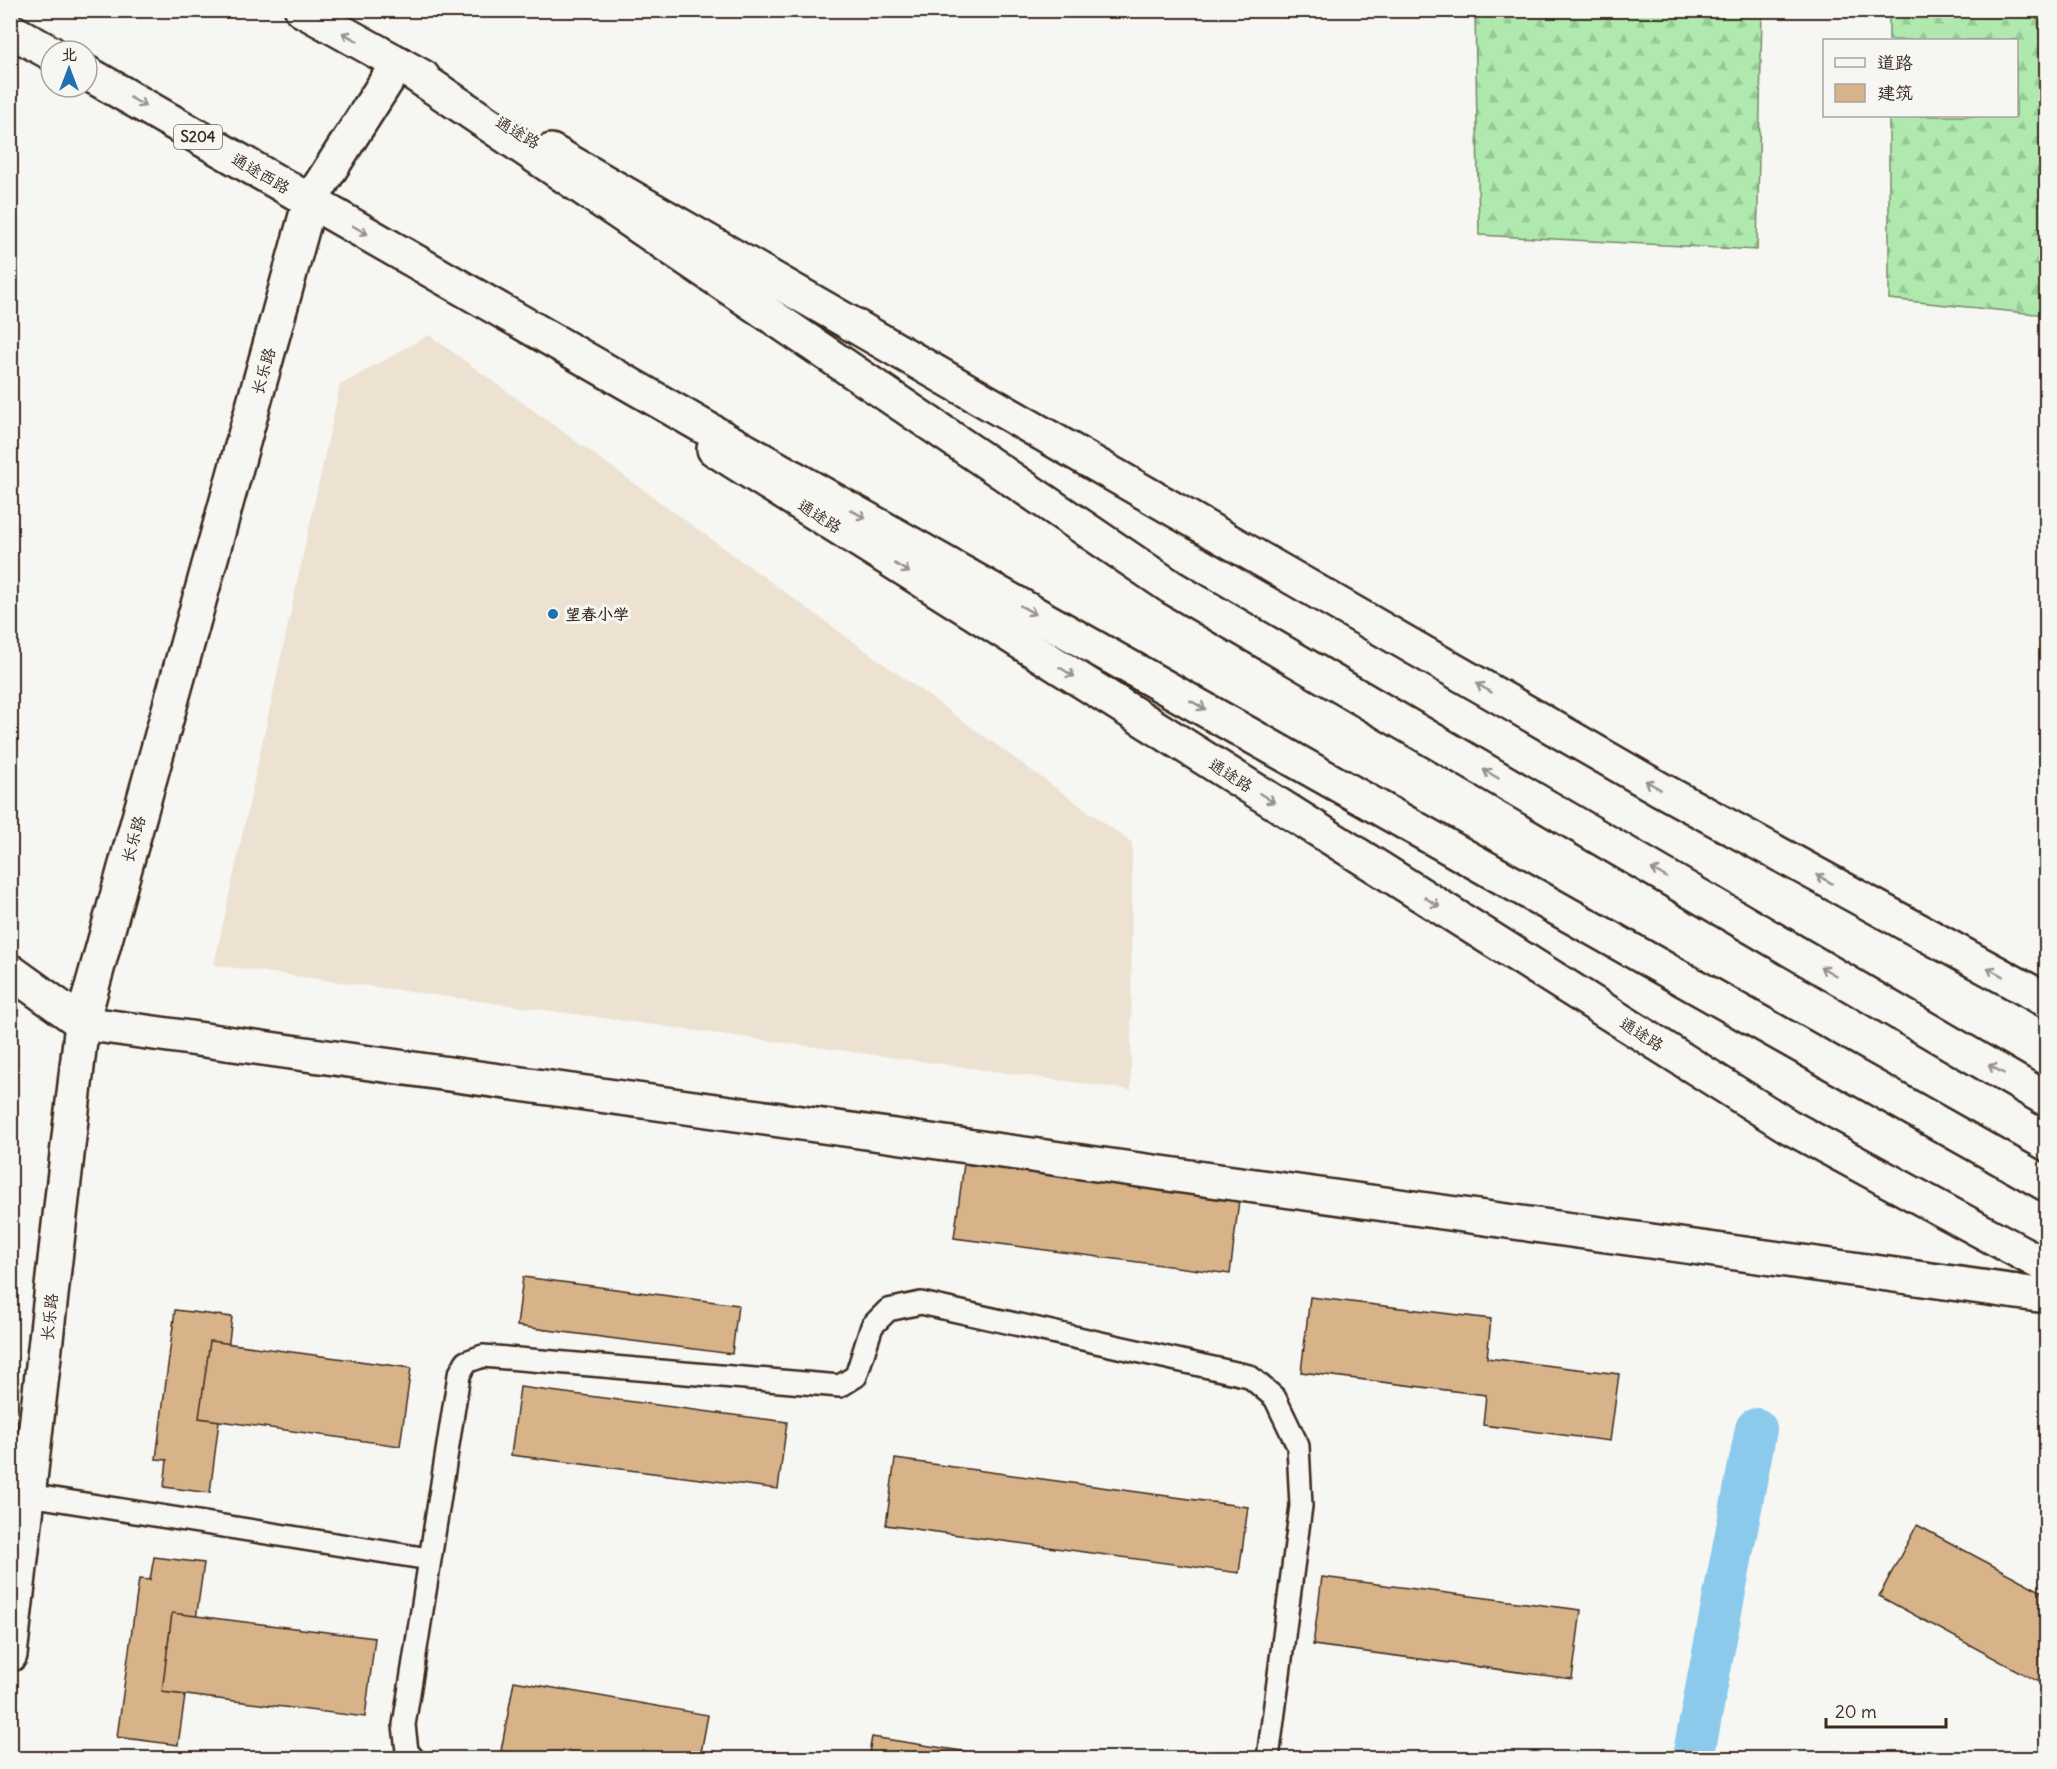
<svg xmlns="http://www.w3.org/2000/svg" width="2057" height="1769" font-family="Delius,'LXGW WenKai TC',sans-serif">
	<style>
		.built { fill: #ede2d2 }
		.forest { fill: url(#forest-firs); stroke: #758a66; stroke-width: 1.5 }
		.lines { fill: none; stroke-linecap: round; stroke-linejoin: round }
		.canal { stroke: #8ccaec; stroke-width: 42 }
		.building { fill: #d8b289; stroke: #3b2a1e; stroke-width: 1.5 }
		.service-casing { stroke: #3b2a1e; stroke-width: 26 }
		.minor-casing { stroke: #3b2a1e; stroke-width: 38 }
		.primary-casing { stroke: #3b2a1e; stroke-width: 38 }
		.trunk-casing { stroke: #3b2a1e; stroke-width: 38 }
		.service { stroke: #f6f6f2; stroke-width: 21 }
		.minor { stroke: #f6f6f2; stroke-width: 33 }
		.primary { stroke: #f6f6f2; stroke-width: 33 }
		.trunk { stroke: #f6f6f2; stroke-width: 33 }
		.oneway { stroke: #989088 }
		.poi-dot { fill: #1f6fb2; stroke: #f6f6f2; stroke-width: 2 }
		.labels { text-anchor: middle; stroke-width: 6; stroke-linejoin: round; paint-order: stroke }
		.shield { fill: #f6f6f2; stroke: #73675e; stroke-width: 1.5 }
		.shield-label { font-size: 15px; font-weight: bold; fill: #3b2a1e }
		.street-label { font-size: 16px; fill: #3b2a1e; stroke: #f6f6f2 }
		.poi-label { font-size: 16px; font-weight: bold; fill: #3b2a1e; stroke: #f6f6f2; text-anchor: start }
	</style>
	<defs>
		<pattern id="forest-firs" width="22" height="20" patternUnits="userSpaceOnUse" patternTransform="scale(1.5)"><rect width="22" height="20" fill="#afe9ae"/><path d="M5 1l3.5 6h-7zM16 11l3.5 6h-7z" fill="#97c895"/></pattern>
	</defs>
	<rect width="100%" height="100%" fill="#f6f6f2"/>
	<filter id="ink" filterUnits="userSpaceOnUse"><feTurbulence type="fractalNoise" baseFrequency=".0167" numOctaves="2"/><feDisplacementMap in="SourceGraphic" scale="12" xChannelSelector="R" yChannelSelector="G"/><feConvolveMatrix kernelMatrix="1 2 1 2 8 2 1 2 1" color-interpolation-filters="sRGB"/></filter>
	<g filter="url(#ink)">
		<polygon class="built" points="429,335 1132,843 1131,1090 214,965 340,385"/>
		<g class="forest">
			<polygon points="1475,11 1762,11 1757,250 1479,235"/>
			<polygon points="1889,11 2046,11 2046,315 1889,299 1889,116 2016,116 2016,40 1889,40"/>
		</g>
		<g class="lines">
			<polyline class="canal" points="1693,1758 1756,1429"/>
		</g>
		<g class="building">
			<polygon points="964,1164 1239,1200 1230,1274 954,1238"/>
			<polygon points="523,1277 738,1305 732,1354 517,1326"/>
			<polygon points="1310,1297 1491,1319 1487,1358 1619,1374 1610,1441 1483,1425 1486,1395 1301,1372"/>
			<polygon points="175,1310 232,1317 210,1493 164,1487 167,1460 156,1459"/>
			<polygon points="210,1341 411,1368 400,1446 199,1418"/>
			<polygon points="520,1387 787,1422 778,1489 511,1455"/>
			<polygon points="895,1459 1248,1507 1239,1573 886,1525"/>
			<polygon points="1917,1525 2046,1594 2046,1686 1879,1596"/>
			<polygon points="154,1557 204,1563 178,1745 117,1737 139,1579 150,1580"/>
			<polygon points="1322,1577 1581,1610 1572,1679 1313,1645"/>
			<polygon points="172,1613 375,1638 365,1717 162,1692"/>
			<polygon points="514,1681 708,1715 700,1758 541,1758 501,1751"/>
			<polygon points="872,1737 1007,1758 868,1758"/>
		</g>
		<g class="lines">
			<g class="service-casing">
				<g id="service">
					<polyline points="29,1495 429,1559"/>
					<polyline points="413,1758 407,1751 404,1725 459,1375 466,1362 483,1356 840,1386 856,1376 872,1326 888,1310 921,1303 1249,1376 1275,1398 1298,1446 1301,1506 1268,1758"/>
				</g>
			</g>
			<g class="minor-casing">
				<g id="minor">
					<polyline points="10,971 82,1023 2046,1296"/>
					<polyline points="10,1655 82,1023 310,201 398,63"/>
				</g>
			</g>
			<g class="primary-casing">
				<g id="primary">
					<polyline points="302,10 423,77"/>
					<polyline points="10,30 51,53"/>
					<polyline points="87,73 310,201"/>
					<polyline points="551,151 1660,789 2046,1000"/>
					<polyline points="714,449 1788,1126 2046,1266"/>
				</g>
			</g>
			<g class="trunk-casing">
				<g id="trunk">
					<polyline points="398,63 1171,587 2046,1099"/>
					<polyline points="310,201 718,435 2046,1184"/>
				</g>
			</g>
			<use href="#service" class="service"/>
			<use href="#minor" class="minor"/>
			<use href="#primary" class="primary"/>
			<use href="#trunk" class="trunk"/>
		</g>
		<defs><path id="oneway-shaft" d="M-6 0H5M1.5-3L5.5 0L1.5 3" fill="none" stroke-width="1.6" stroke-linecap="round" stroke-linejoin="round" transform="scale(1.5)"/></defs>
		<g class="oneway">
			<use href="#oneway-shaft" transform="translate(350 37) rotate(-151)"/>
			<use href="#oneway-shaft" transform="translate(138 102) rotate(30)"/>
			<use href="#oneway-shaft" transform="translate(360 230) rotate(30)"/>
			<use href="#oneway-shaft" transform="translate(858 514) rotate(29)"/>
			<use href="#oneway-shaft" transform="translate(902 568) rotate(32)"/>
			<use href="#oneway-shaft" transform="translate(1028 610) rotate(29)"/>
			<use href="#oneway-shaft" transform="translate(1067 672) rotate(32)"/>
			<use href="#oneway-shaft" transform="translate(1484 688) rotate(-150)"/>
			<use href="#oneway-shaft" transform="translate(1198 705) rotate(29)"/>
			<use href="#oneway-shaft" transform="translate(1491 774) rotate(-150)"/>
			<use href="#oneway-shaft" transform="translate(1653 785) rotate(-150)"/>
			<use href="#oneway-shaft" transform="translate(1267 798) rotate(32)"/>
			<use href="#oneway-shaft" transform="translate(1659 873) rotate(-150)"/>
			<use href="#oneway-shaft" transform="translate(1824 879) rotate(-151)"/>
			<use href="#oneway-shaft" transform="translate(1432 902) rotate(32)"/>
			<use href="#oneway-shaft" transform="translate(1828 971) rotate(-150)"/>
			<use href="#oneway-shaft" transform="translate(1995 972) rotate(-151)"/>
			<use href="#oneway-shaft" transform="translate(1996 1069) rotate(-150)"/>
		</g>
	</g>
	<circle class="poi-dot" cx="553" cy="614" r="6"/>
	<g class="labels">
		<rect class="shield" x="174" y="125" width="48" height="24" rx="4.5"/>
		<g class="shield-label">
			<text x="198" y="142">S204</text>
		</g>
		<g class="street-label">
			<text transform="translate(518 132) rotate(30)" y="6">通途路</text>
			<text transform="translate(261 173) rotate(30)" y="6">通途西路</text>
			<text transform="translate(263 371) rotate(-74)" y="6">长乐路</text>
			<text transform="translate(820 516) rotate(32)" y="6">通途路</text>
			<text transform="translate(1231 775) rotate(32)" y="6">通途路</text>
			<text transform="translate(133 839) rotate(-74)" y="6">长乐路</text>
			<text transform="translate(1642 1034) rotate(32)" y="6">通途路</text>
			<text transform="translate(49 1317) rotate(-84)" y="6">长乐路</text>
		</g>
		<g class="poi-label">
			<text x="565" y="620">望春小学</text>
		</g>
	</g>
	<rect width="2057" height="1769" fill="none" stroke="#f6f6f2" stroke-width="36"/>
	<rect x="18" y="18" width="2021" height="1733" fill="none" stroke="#3b2a1e" stroke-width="2" filter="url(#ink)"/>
	<rect x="1823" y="39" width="195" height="78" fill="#f6f6f2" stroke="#aba49d" stroke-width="1.5"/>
	<rect x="1835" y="58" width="30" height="9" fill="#f6f6f2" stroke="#aba49d" stroke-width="1.5"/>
	<text x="1877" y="69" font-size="18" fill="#3b2a1e">道路</text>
	<rect x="1835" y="84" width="30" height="18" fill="#d8b289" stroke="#aba49d" stroke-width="1.5"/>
	<text x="1877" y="99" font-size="18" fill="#3b2a1e">建筑</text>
	<g transform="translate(69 69)"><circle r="28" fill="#f6f6f2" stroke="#aba49d" stroke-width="1.5"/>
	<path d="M0-4.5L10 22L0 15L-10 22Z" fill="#1f6fb2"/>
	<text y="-9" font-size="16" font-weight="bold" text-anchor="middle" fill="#3b2a1e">北</text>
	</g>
	<path d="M1826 1718v9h120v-9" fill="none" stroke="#3b2a1e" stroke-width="3"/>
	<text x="1835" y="1718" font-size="18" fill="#3b2a1e" stroke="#f6f6f2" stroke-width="4.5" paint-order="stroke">20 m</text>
</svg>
